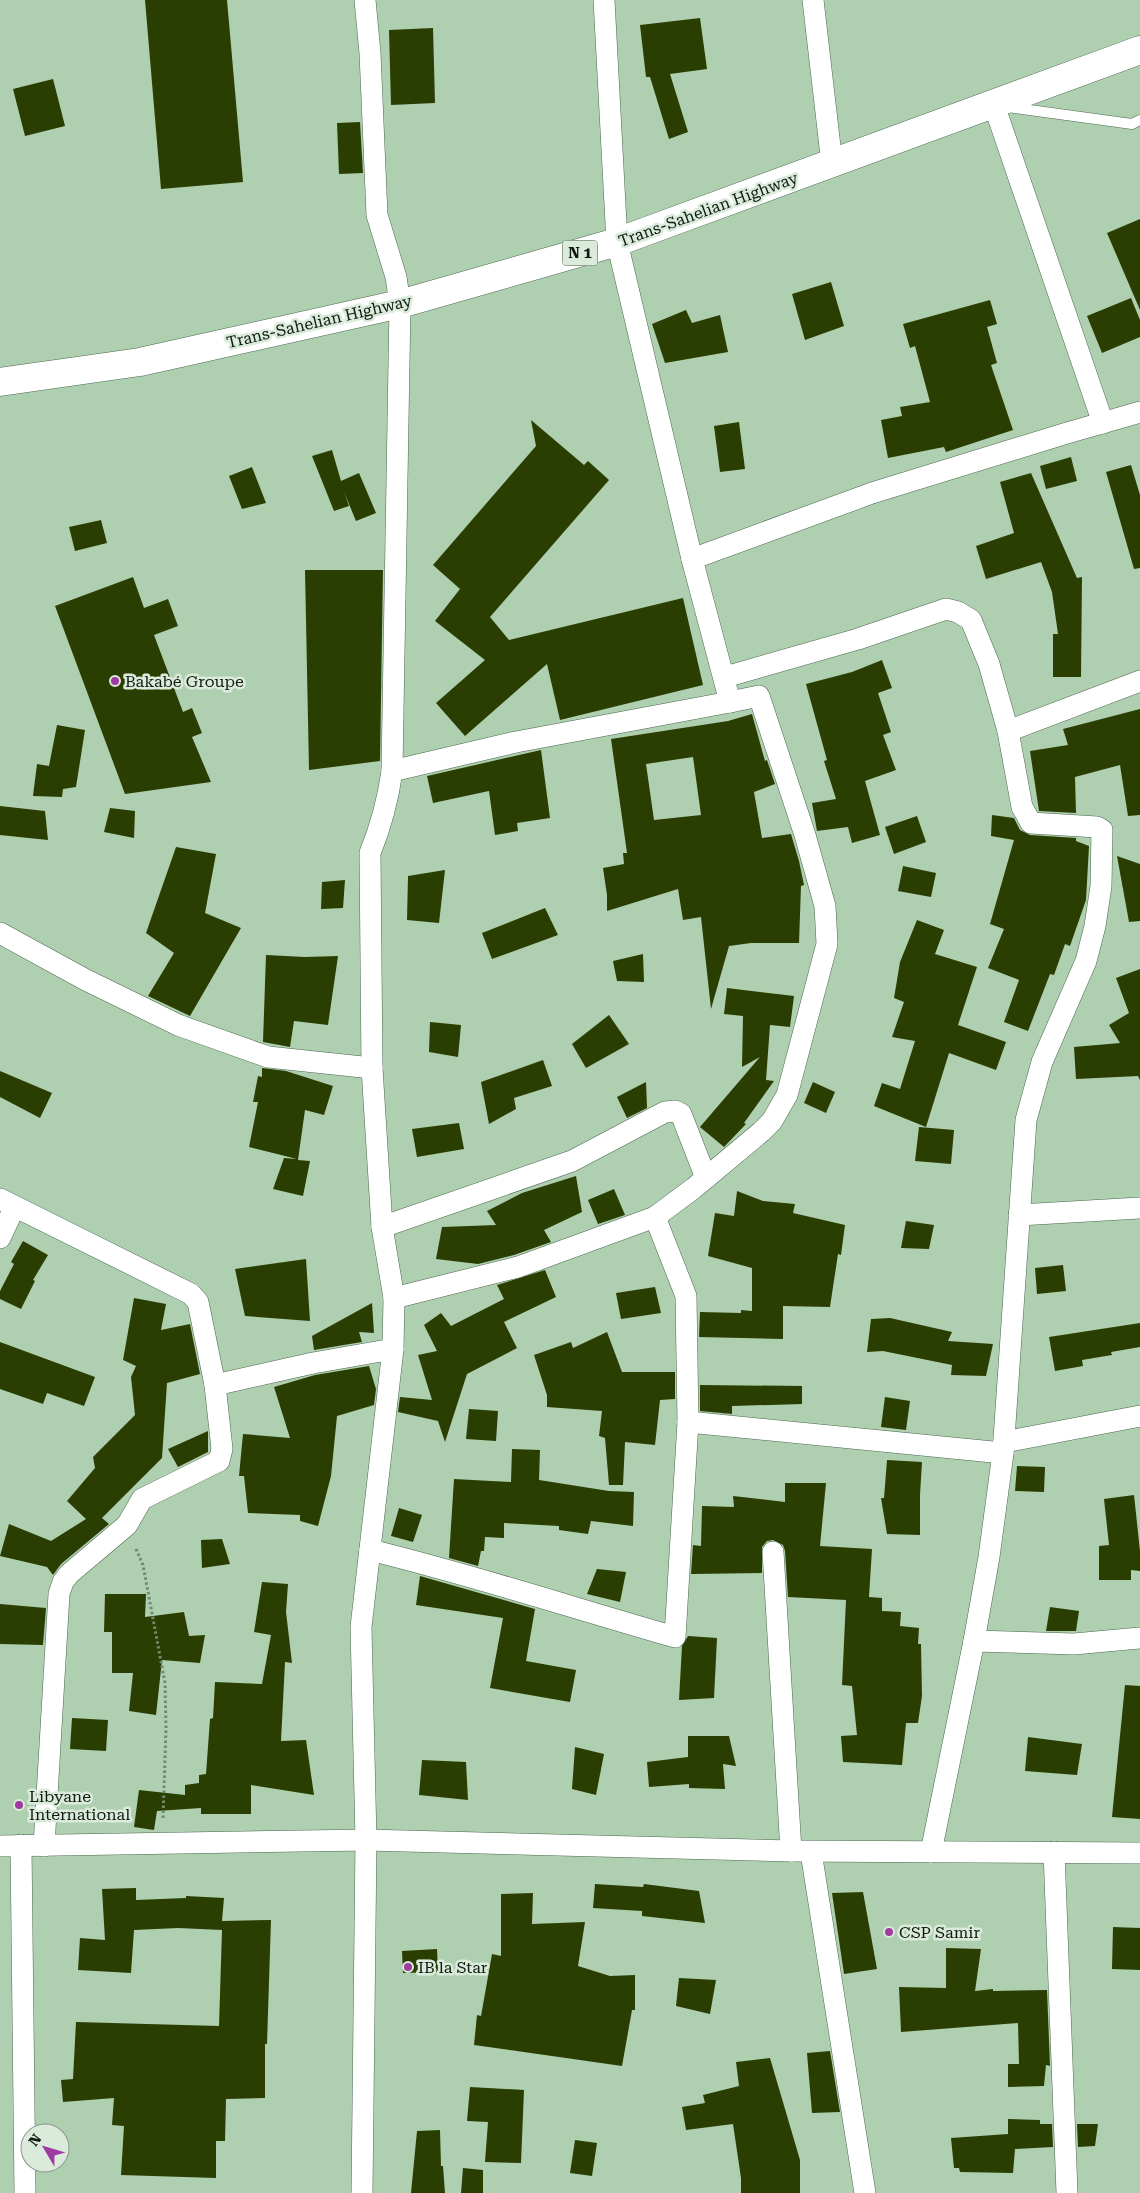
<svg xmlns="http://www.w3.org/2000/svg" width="1140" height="2193" font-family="'Roboto Serif',serif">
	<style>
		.building { fill: #2b3e01; fill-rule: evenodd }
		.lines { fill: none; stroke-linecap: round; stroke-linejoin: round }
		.service-casing { stroke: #4a684d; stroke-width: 11 }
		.minor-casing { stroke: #4a684d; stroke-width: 22 }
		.trunk-casing { stroke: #4a684d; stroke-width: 29 }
		.path { stroke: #708972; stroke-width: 3; stroke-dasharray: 2.5 2.5; stroke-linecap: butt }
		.service { stroke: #fff; stroke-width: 10 }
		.minor { stroke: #fff; stroke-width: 21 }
		.trunk { stroke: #fff; stroke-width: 28 }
		.poi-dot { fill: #9f3ba0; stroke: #dbebdb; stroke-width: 2 }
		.labels { text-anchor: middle; stroke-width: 5; stroke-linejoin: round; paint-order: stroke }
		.shield { fill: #dbebdb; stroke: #4c594d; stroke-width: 1 }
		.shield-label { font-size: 15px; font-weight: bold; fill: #0f1b10 }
		.street-label { font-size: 16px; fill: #0f1b10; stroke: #dbebdb }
		.poi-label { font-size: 16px; fill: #0f1b10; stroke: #dbebdb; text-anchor: start }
	</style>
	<rect width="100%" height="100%" fill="#afcfb1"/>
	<g class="building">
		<polygon points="145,0 227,0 243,182 161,189"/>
		<polygon points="700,18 707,69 670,74 688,132 669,139 650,77 646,77 640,25"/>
		<polygon points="433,28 435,103 391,105 389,30"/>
		<polygon points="53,79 65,126 25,136 13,89"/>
		<polygon points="360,122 363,173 339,174 337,123"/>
		<polygon points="1140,219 1140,310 1107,233"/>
		<polygon points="831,282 844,326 805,340 792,294"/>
		<polygon points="1131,298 1140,320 1140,337 1102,353 1087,316"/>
		<polygon points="990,300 997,324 987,327 997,363 991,365 1013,430 946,452 944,447 888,458 881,420 902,416 900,407 930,402 915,346 910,348 903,324"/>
		<polygon points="686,310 692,323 720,315 728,352 665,363 652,324"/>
		<polygon points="531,420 584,465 588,461 609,480 490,617 509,640 683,598 703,685 560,720 547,664 465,736 436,703 485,660 435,621 460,589 433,565 536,446"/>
		<polygon points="739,422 745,469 720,472 714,426"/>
		<polygon points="332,450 341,481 359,473 376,513 356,521 344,492 349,506 334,511 312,456"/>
		<polygon points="1071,457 1077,481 1046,489 1040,466"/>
		<polygon points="1131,465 1140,495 1140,568 1134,569 1106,472"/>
		<polygon points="252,467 266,503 242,509 229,476"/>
		<polygon points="1031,473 1077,578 1082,577 1081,677 1053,677 1053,634 1058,634 1052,592 1041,562 986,579 976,546 1014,533 1000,482"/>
		<polygon points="101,520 107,543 75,551 69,527"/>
		<polygon points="305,570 383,570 380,761 309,770"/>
		<polygon points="133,577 144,608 168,599 178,626 154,635 183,712 192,708 202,733 192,737 211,782 125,794 55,606"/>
		<polygon points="882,660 892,688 878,693 891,732 883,735 896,770 865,781 880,835 852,843 848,827 817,831 812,803 836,799 824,761 827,760 806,684 852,672"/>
		<polygon points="1140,709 1140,815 1128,816 1120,765 1075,777 1076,813 1039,811 1030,751 1068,745 1063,729"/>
		<path d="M752 714 765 761 767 760 775 784 754 792 762 838 791 834 799 861 804 885 801 886 799 943H751L729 946 711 1009 701 917 683 920 678 889 607 911V895L603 868 624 864 623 853H627L611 739 728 721ZM693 757 701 815 654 820 646 764Z"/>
		<polygon points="57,725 85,730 76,787 63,789 62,797 33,796 37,764 49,766"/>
		<polygon points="541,750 550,818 517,823 518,831 495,835 489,791 433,803 427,776"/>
		<polygon points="0,806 45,811 48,840 0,835"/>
		<polygon points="110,808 135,811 134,838 104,832"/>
		<polygon points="992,815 1014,818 1020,830 1030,835 1076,838 1076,841 1089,846 1086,900 1070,946 1065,944 1054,975 1050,974 1028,1031 1004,1022 1019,980 988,968 1004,929 990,924 1014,840 991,836"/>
		<polygon points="917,816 926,842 894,854 885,827"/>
		<polygon points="176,847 216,854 205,913 241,928 190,1016 148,996 174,953 146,933"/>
		<polygon points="1117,856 1140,864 1140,921 1129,922"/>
		<polygon points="903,866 936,873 931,897 898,891"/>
		<polygon points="445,870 439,923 407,920 408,876"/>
		<polygon points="345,880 343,908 321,909 322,882"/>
		<polygon points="545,908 558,935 492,959 482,933"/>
		<polygon points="917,920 944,930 935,954 977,967 958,1025 1006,1042 996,1070 949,1053 926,1127 874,1106 882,1083 900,1089 915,1041 892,1037 904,1002 894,998 900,962"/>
		<polygon points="643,954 644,982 617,981 613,961"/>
		<polygon points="266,955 305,957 338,956 328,1025 294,1021 290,1047 263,1042"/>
		<polygon points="1140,969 1140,1080 1138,1076 1076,1079 1074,1047 1120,1043 1109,1025 1129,1013 1116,978"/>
		<polygon points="727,988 794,996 790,1027 770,1025 766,1080 774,1081 744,1123 746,1124 724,1147 700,1127 760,1057 742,1067 743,1016 724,1014"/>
		<polygon points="609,1015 629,1044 586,1068 572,1044"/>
		<polygon points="430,1022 461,1025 458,1057 429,1052"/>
		<polygon points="543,1060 552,1086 514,1098 516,1109 489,1124 481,1082"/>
		<polygon points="262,1068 286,1071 333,1086 324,1115 305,1110 298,1160 310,1161 303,1196 273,1189 284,1158 297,1159 249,1147 258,1102 253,1102 258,1076 262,1077"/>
		<polygon points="0,1071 52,1093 40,1118 0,1097"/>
		<polygon points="646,1082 647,1108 627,1118 617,1097"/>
		<polygon points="813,1082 835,1092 826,1113 804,1103"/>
		<polygon points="459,1123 464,1149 417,1157 412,1129"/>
		<polygon points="919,1127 954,1130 951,1164 915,1161"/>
		<polygon points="576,1176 582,1212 544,1230 551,1242 514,1255 478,1264 436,1259 442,1227 496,1225 487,1211 522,1193"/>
		<polygon points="614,1189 625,1215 598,1224 588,1200"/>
		<polygon points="737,1191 763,1201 795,1204 793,1213 845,1225 841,1255 838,1254 830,1307 783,1306 783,1339 699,1337 700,1312 741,1313 741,1310 752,1311 752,1268 708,1256 715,1213 734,1216"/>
		<polygon points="906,1221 934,1225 929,1249 901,1248"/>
		<polygon points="23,1241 48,1255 33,1280 35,1281 21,1309 0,1299 0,1291 14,1264 11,1262"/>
		<polygon points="306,1259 310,1321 245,1316 235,1269"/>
		<polygon points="1063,1265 1066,1291 1037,1294 1035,1268"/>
		<polygon points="545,1270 556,1297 504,1322 517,1348 467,1374 445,1442 438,1421 398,1412 400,1397 432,1400 418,1355 437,1351 424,1325 441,1313 451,1326 504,1299 497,1285"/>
		<polygon points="655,1287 661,1313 621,1319 616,1293"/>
		<polygon points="134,1298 166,1304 161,1330 190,1324 200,1374 167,1383 162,1458 102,1518 109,1524 61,1564 53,1575 47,1567 0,1556 9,1524 51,1541 86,1519 67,1501 95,1468 93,1457 135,1415 131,1377 136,1366 123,1360"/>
		<polygon points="372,1303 374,1333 359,1332 362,1342 314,1350 312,1336"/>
		<polygon points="890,1318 952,1332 948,1341 993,1344 986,1376 951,1375 952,1365 883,1351 867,1352 871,1319"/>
		<polygon points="1140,1323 1140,1347 1111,1352 1112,1355 1082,1360 1083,1366 1055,1371 1049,1337"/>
		<polygon points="607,1332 622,1372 675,1372 675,1399 660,1400 655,1445 625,1442 623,1485 609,1485 605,1438 599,1436 602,1411 547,1407 547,1395 534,1355 571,1342 573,1348"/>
		<polygon points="0,1342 95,1377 84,1406 47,1393 43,1404 0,1389"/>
		<polygon points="369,1366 376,1389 374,1405 337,1416 331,1476 318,1526 300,1521 300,1515 248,1513 244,1476 239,1476 243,1434 290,1438 274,1387 315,1375"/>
		<polygon points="700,1385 802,1386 802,1404 732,1406 732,1414 700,1411"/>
		<polygon points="885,1397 910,1401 906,1430 881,1427"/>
		<polygon points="469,1409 498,1411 496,1441 466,1439"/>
		<polygon points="208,1431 208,1452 178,1467 168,1449"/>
		<polygon points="512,1449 540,1450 539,1480 609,1491 634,1492 633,1526 591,1521 588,1534 559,1530 559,1526 504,1523 504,1538 485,1537 484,1551 481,1551 478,1566 449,1558 454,1479 511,1482"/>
		<polygon points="887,1460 922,1462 920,1495 920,1535 887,1534 881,1498 884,1498"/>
		<polygon points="1017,1466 1045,1467 1044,1492 1015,1491"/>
		<polygon points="785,1483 826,1483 820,1546 872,1549 869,1597 882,1598 882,1611 901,1612 900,1626 919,1628 918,1644 921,1644 922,1696 918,1723 906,1723 902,1765 843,1762 841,1736 857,1735 852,1686 842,1685 846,1600 788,1597 785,1551 783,1545 773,1540 767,1541 762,1547 762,1573 691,1574 693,1545 701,1546 702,1506 734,1507 733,1496 785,1502"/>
		<polygon points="1134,1495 1140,1551 1140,1571 1131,1570 1131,1580 1099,1580 1099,1546 1109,1545 1104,1499"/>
		<polygon points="399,1508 422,1515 413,1542 391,1536"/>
		<polygon points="222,1539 230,1564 202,1568 201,1540"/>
		<polygon points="597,1569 626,1572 620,1602 587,1594"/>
		<polygon points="420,1576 535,1609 526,1661 576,1670 570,1702 490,1688 503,1618 416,1605"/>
		<polygon points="262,1582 288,1584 286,1612 292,1663 285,1662 281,1741 306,1740 314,1795 251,1785 251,1814 201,1814 201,1808 157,1811 154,1830 134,1827 139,1790 185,1795 185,1785 199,1783 199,1775 206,1774 210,1719 213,1718 215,1682 262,1684 271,1635 254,1632"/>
		<polygon points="105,1594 146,1594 145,1617 184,1612 189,1636 205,1635 200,1663 162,1660 156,1715 129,1711 133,1673 112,1673 112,1632 104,1632"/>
		<polygon points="0,1604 46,1608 43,1645 0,1644"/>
		<polygon points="1050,1607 1079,1611 1076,1631 1046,1631"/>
		<polygon points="688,1636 717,1638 714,1698 679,1700 682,1646"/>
		<polygon points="1125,1685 1140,1686 1140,1819 1112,1817"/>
		<polygon points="72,1718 108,1720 106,1751 70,1749"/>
		<polygon points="688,1736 729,1736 736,1766 723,1764 725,1789 689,1788 689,1784 649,1787 647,1762 688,1757"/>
		<polygon points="1028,1737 1082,1744 1077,1775 1025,1771"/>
		<polygon points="575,1747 604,1754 596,1795 572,1789"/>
		<polygon points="422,1760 466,1762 468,1800 419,1795"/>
		<polygon points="595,1884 643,1887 644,1884 699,1891 705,1923 642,1916 642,1911 593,1908"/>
		<polygon points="136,1888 136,1900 186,1898 186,1896 224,1898 222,1921 271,1920 267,2044 265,2044 265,2098 226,2099 225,2141 216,2141 216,2178 121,2175 124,2126 112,2125 114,2098 63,2102 61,2080 73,2079 76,2022 219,2026 222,1930 178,1928 134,1930 131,1973 78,1970 80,1938 105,1940 102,1889"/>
		<polygon points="863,1892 877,1969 844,1974 832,1893"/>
		<polygon points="533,1893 532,1924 585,1922 578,1966 610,1976 635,1975 635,2010 632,2010 622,2066 474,2045 477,2015 481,2016 492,1954 501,1956 501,1894"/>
		<polygon points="1113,1927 1140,1928 1140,1970 1112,1969"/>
		<polygon points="946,1948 981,1949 975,1991 993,1989 993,1991 1047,1990 1050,2066 1046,2065 1044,2086 1008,2087 1008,2064 1019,2064 1018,2023 901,2032 899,1987 946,1988"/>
		<polygon points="437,1949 438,1972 403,1973 402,1951"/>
		<polygon points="679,1978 716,1980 710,2014 676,2006"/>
		<polygon points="830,2051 840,2112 812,2113 807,2053"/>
		<polygon points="770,2058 800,2160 800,2193 741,2193 741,2178 733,2124 686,2130 682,2107 705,2103 703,2095 739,2086 736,2062"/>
		<polygon points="470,2087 524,2090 521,2163 485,2162 488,2122 467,2121"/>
		<polygon points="1008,2119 1040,2120 1040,2124 1052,2124 1053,2147 1015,2149 1013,2173 960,2172 959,2168 954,2168 951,2138 1008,2134"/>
		<polygon points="1077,2124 1098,2124 1095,2146 1078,2147"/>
		<polygon points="440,2130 441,2166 443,2166 445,2193 411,2193 417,2131"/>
		<polygon points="575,2140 597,2143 592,2176 570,2173"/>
		<polygon points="463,2168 483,2170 483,2193 461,2193"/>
	</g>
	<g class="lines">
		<g class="service-casing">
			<polyline id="service" points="1008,107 1132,124 1140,120"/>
		</g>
		<g class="minor-casing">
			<g id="minor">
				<polyline points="813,0 832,164"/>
				<polyline points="994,105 1103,423"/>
				<polyline points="692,559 872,493 1067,433 1140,412"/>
				<polyline points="725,677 858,639 946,609 958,612 971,620 989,664 1008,731 1022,807 1031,823 1097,827 1102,830 1101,886 1095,926 1086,961 1042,1062 1026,1120 1003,1453 989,1557 974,1641 931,1852"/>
				<polyline points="1008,731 1140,681"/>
				<polyline points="392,771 516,742 730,702"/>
				<polyline points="0,933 86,980 178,1025 268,1057 372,1068"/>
				<polyline points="0,1199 191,1294 198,1302 215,1385"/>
				<polyline points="1019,1215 1140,1208"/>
				<polyline points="382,1227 572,1161 665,1112 675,1111 681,1114 706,1178"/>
				<polyline points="0,1238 14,1208"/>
				<polyline points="394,1298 518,1267 655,1217 694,1188 761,1132 772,1121 787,1095 827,944 825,906 805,835 759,696 730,702 692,559 617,242 604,0"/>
				<polyline points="688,1422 1003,1453"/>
				<polyline points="1004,1442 1140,1416"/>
				<path d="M370 1550C473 1575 573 1608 675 1637L688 1422 686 1296 655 1217"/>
				<polyline points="773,1552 791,1851"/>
				<polyline points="974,1641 1074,1644 1140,1638"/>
				<polyline points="21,1845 25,2193"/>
				<polyline points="0,1846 366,1840 791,1851 1140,1853"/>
				<polyline points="44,1846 59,1594 63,1582 69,1574 127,1525 142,1499 219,1461 222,1449 215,1385 313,1363 393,1349"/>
				<polyline points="811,1852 865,2193"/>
				<polyline points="1054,1852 1067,2193"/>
				<path d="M362 2193 366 1840 361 1627 393 1349 394 1298 382 1227 372 1068 370 853C381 826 388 800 392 771L400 304 396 277 377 215 370 53 365 0"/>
			</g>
		</g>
		<g class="trunk-casing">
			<polyline id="trunk" points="0,382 140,362 400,304 617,242 1140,50"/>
		</g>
		<polyline class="path" points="136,1549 143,1565 165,1683 166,1727 163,1820"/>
		<use href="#service" class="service"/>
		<use href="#minor" class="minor"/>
		<use href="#trunk" class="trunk"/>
	</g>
	<g class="poi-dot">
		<circle cx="115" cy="681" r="5"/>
		<circle cx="19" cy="1805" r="5"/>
		<circle cx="889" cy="1932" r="5"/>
		<circle cx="408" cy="1967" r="5"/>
	</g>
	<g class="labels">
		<rect class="shield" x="562.5" y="240.5" width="35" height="25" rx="4"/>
		<g class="shield-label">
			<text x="580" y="258">N 1</text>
		</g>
		<g class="street-label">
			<text transform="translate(708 209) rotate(-20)" y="6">Trans-Sahelian Highway</text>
			<text transform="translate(319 321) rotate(-13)" y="6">Trans-Sahelian Highway</text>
		</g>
		<g class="poi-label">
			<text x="125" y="687">Bakabé Groupe</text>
			<text x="29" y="1802">Libyane<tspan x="29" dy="18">International</tspan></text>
			<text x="899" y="1938">CSP Samir</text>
			<text x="418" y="1973">IB la Star</text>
		</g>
	</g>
	<g transform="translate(45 2148) rotate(308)"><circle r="24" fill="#dbebdb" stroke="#89988a"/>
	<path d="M0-4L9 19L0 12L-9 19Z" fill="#9f3ba0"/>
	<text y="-8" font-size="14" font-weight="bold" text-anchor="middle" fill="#0f1b10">N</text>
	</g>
</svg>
